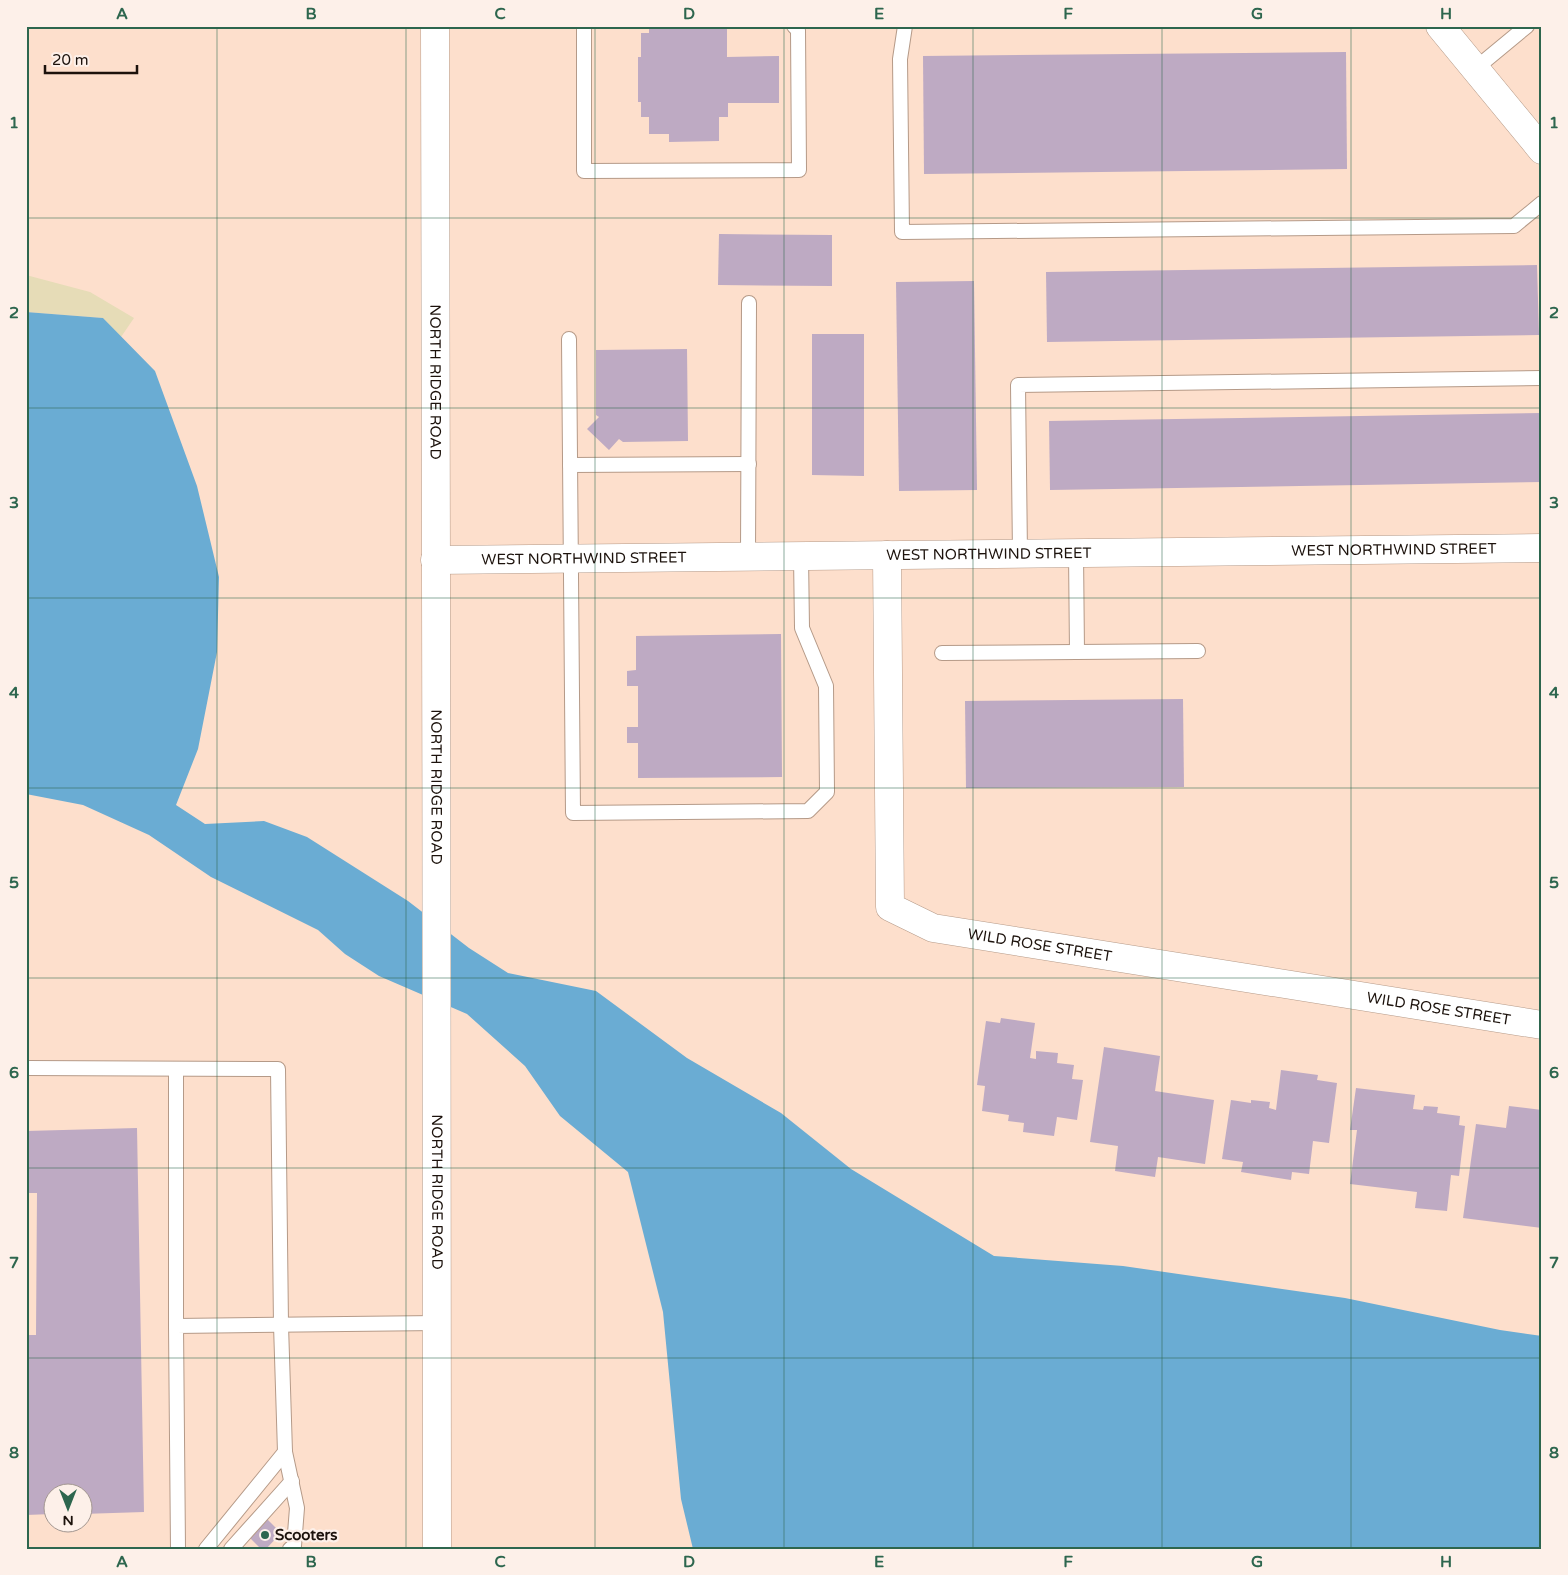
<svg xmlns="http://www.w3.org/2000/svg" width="1568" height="1575" font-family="'Varela Round',sans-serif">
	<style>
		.sand { fill: #e6dcb7 }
		.water { fill: #6aacd3 }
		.building { fill: #beaac3 }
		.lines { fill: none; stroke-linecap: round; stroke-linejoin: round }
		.service-casing { stroke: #b59a88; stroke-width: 16 }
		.minor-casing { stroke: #b59a88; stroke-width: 29 }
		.secondary-casing { stroke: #b59a88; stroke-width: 29 }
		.service { stroke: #fff; stroke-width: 14 }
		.minor { stroke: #fff; stroke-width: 28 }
		.secondary { stroke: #fff; stroke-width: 28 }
		.grid { fill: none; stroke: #2d664e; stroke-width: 1; stroke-opacity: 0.55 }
		.poi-dot { fill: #2d664e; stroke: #fdf0e9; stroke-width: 2 }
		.labels { text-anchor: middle; stroke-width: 4.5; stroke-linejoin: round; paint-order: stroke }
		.street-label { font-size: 15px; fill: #1c120c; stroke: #fdf0e9 }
		.poi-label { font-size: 15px; font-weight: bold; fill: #1c120c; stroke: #fdf0e9; text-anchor: start }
		.neatline { fill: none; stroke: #2d664e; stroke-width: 2 }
		.grid-label { font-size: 16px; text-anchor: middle; font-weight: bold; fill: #2d664e }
	</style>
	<rect width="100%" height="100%" fill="#fddfcc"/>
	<polygon class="sand" points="26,275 90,292 134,318 121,337 103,318 26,312"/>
	<polygon class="water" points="26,312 103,318 155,371 197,486 219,577 217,652 198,749 176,805 205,824 264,821 307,837 408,901 469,948 508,973 596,991 687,1058 781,1113 851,1169 994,1256 1123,1266 1345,1298 1500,1330 1542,1336 1542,1549 693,1549 681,1499 663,1312 628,1172 560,1116 525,1066 467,1014 379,976 345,954 318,930 211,877 149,835 83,805 26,794"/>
	<g class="building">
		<polygon points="649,26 727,26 727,57 779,56 779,103 728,103 728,117 719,117 719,141 669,142 669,134 649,134 649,117 641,117 641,102 638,102 638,57 641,57 641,33 649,33"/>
		<polygon points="1346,52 1347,169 924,174 923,56"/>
		<polygon points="719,234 832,235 832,286 718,285"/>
		<polygon points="1537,265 1539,335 1047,342 1046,272"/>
		<polygon points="974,281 977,490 899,491 896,282"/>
		<polygon points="812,334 864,334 864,476 812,475"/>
		<polygon points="687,349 688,441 623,442 619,439 609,450 587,429 599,417 596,415 596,350"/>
		<polygon points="1542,413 1542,482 1050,490 1049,421"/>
		<polygon points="781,634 782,777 638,778 638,743 627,743 627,727 638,727 638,686 627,686 627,671 636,670 636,636"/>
		<polygon points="1183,699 1184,787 966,788 965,701"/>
		<polygon points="1001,1018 1035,1023 1030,1058 1036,1059 1036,1051 1058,1053 1057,1063 1074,1065 1072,1079 1083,1080 1077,1120 1057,1117 1054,1136 1023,1132 1024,1123 1008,1121 1009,1115 982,1111 985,1086 977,1085 986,1021 1000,1023"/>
		<polygon points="1104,1047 1160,1056 1155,1091 1214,1100 1205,1164 1158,1157 1155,1177 1115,1171 1118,1146 1090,1142"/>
		<polygon points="1281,1070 1318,1075 1317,1080 1337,1083 1329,1143 1313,1141 1309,1174 1292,1172 1291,1180 1241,1172 1243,1162 1222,1159 1231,1100 1251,1103 1251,1100 1270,1102 1269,1108 1276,1110"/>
		<polygon points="1356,1088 1415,1095 1413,1109 1423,1110 1424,1106 1438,1107 1437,1113 1460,1116 1459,1125 1465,1126 1459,1176 1451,1175 1447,1211 1415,1208 1417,1192 1350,1184 1357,1130 1350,1130"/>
		<polygon points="1509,1106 1542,1110 1542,1228 1463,1218 1476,1124 1506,1128"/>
		<polygon points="137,1128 144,1512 82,1514 82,1492 52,1492 52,1514 26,1515 26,1335 36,1335 37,1193 26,1193 26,1131"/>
		<polygon points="267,1519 281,1533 266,1549 261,1549 249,1537"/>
	</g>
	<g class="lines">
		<g class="service-casing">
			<g id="service">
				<polyline points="584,26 584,171 799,170 798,30 794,26"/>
				<polyline points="905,26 900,59 902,232 1514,226 1542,203"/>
				<polyline points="1475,69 1527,26"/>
				<polyline points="569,339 573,813 808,811 827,792 826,686 802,628 801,556"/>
				<polyline points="570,465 749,464"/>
				<polyline points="1076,553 1077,652"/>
				<polyline points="1020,554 1018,385 1542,378"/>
				<polyline points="748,557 749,303"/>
				<polyline points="942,653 1198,651"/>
				<polyline points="26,1068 278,1069 281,1325 285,1452 297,1508 294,1546 290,1549"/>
				<polyline points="176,1326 176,1069"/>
				<polyline points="178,1549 176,1326 438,1323"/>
				<polyline points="206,1549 285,1452"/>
				<polyline points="231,1549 292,1481"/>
			</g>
		</g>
		<g class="minor-casing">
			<g id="minor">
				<polyline points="1440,26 1542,150"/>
				<path id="s1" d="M887 555 890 907 933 928 1542 1025"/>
				<path id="s2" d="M435 560 1542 548"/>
			</g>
		</g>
		<g class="secondary-casing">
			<g id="secondary">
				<path id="s3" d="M435 26C435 534 438 1041 437 1549"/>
			</g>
		</g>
		<use href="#service" class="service"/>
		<use href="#minor" class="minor"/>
		<use href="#secondary" class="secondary"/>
	</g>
	<path class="grid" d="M217 26V1549M406 26V1549M595 26V1549M784 26V1549M973 26V1549M1162 26V1549M1351 26V1549M26 218H1542M26 408H1542M26 598H1542M26 788H1542M26 978H1542M26 1168H1542M26 1358H1542"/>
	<circle class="poi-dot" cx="265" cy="1535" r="5"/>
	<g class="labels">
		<g class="street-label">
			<text dy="5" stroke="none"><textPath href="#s3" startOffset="356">NORTH RIDGE ROAD</textPath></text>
			<text dy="5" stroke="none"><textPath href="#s2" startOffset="959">WEST NORTHWIND STREET</textPath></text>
			<text dy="5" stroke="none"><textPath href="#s2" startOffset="554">WEST NORTHWIND STREET</textPath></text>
			<text dy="5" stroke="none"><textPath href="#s2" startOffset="149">WEST NORTHWIND STREET</textPath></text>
			<text dy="5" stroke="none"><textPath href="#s3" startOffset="761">NORTH RIDGE ROAD</textPath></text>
			<text dy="5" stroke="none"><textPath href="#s1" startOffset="508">WILD ROSE STREET</textPath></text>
			<text dy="5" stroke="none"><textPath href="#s1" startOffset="912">WILD ROSE STREET</textPath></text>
			<text dy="5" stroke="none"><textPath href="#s3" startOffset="1166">NORTH RIDGE ROAD</textPath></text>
		</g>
		<g class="poi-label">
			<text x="275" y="1540">Scooters</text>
		</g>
	</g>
	<rect width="1568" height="1575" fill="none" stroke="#fdf0e9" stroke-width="55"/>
	<g transform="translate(68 1508) rotate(180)"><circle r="24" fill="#fdf0e9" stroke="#a39791"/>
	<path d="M0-4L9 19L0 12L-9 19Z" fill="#2d664e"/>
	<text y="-8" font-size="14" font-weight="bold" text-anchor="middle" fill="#1c120c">N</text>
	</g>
	<path d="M45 65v8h92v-8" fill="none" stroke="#1c120c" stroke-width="2.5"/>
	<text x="52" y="65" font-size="15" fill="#1c120c" stroke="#fdf0e9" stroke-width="4" paint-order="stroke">20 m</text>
	<rect x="28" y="28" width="1512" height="1520" class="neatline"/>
	<g class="grid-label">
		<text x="122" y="19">A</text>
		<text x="311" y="19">B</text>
		<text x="500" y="19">C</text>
		<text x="689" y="19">D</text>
		<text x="879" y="19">E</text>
		<text x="1068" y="19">F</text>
		<text x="1257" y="19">G</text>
		<text x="1446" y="19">H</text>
		<text x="14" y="128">1</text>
		<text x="1554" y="128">1</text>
		<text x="14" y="318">2</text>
		<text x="1554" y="318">2</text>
		<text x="14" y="508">3</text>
		<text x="1554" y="508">3</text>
		<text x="14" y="698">4</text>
		<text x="1554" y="698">4</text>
		<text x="14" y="888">5</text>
		<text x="1554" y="888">5</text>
		<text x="14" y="1078">6</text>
		<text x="1554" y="1078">6</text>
		<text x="14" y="1268">7</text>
		<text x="1554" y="1268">7</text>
		<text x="14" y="1458">8</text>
		<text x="1554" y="1458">8</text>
		<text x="122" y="1567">A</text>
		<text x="311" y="1567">B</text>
		<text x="500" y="1567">C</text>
		<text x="689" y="1567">D</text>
		<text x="879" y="1567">E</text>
		<text x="1068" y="1567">F</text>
		<text x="1257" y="1567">G</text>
		<text x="1446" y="1567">H</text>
	</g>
</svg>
